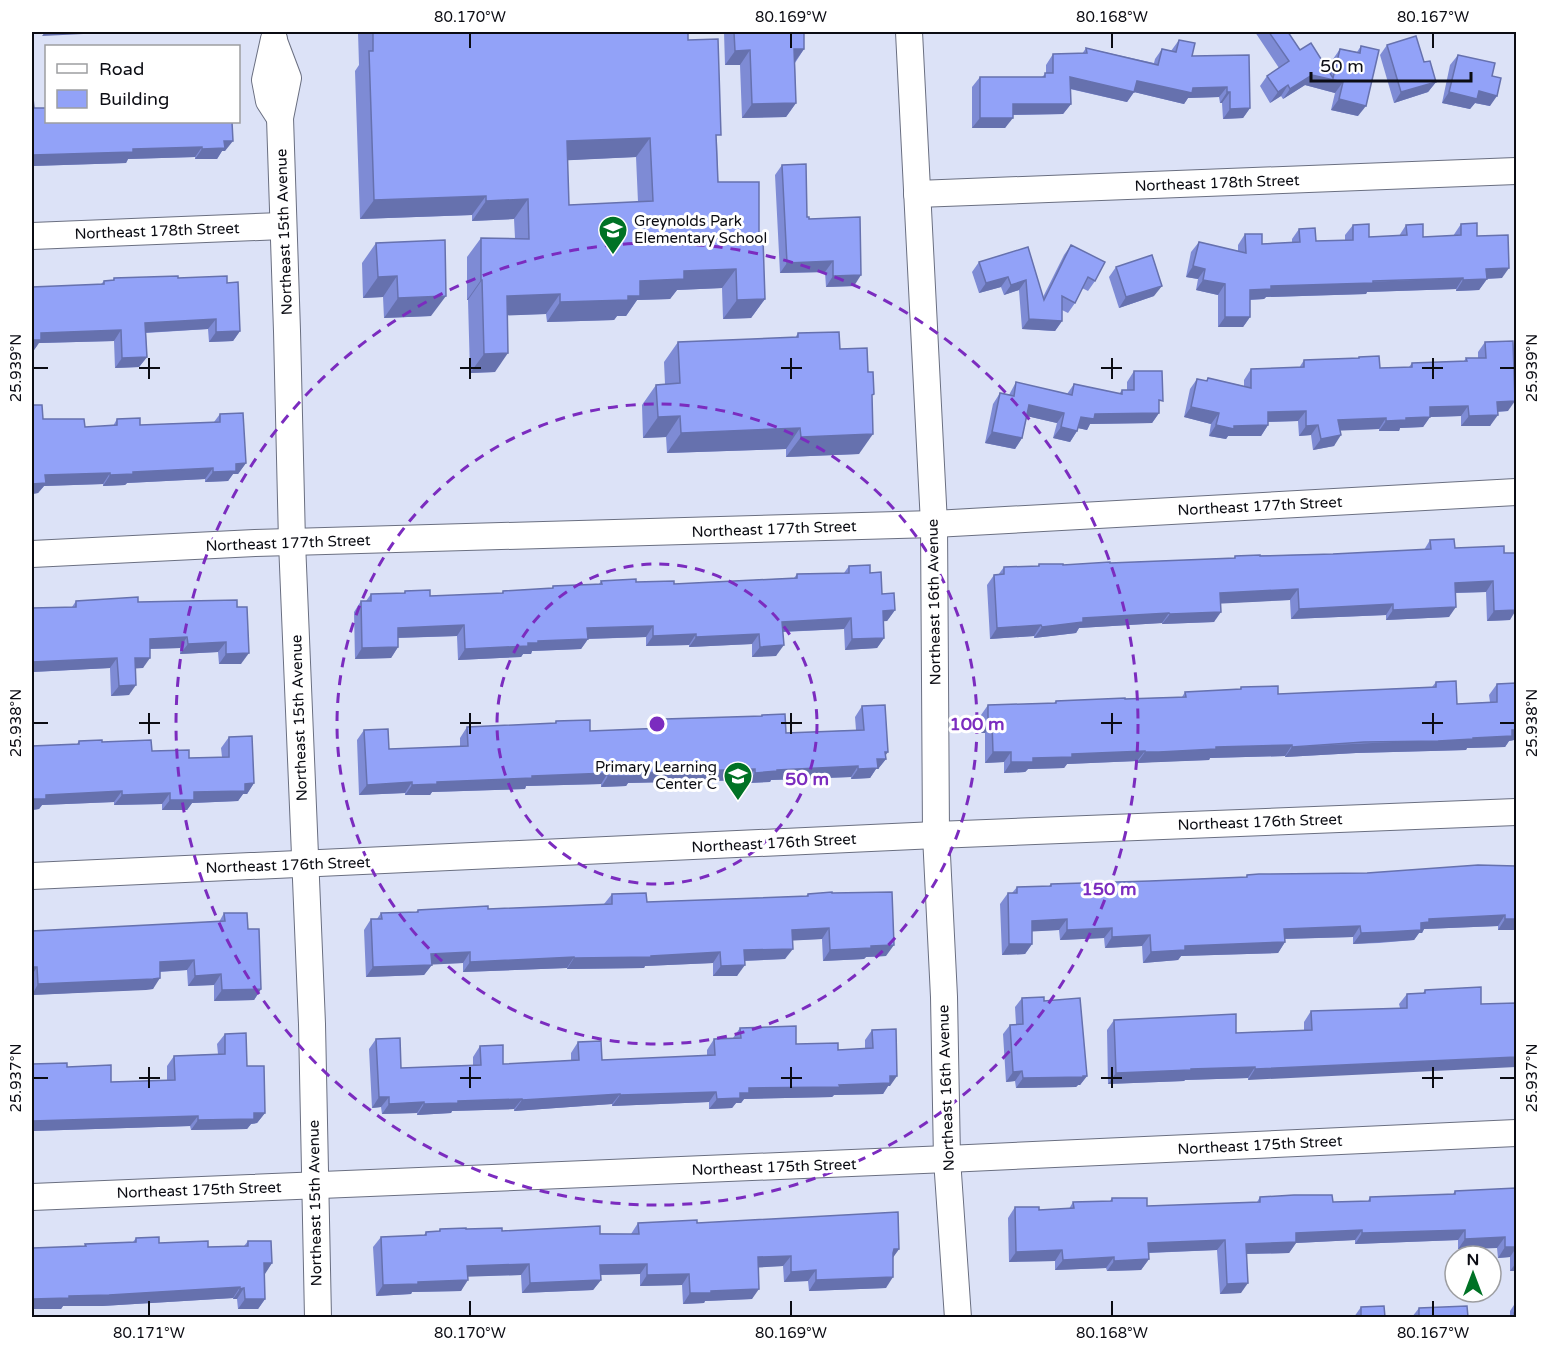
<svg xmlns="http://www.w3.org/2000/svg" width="1548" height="1349" font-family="'Varela Round',sans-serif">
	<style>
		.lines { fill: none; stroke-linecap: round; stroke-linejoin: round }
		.minor-casing { stroke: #6a6f81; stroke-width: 28 }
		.minor { stroke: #fff; stroke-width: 26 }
		.wall { fill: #7e8bd5; fill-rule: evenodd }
		.shaded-wall { fill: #6671ae }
		.building { fill: #92a2f8; stroke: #6671ae; stroke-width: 1.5; fill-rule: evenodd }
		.ticks { fill: none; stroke: #0b0c13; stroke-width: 2 }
		.ring { fill: none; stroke: #7b2cbf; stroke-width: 3; stroke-dasharray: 10 8 }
		.labels { text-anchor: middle; stroke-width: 6; stroke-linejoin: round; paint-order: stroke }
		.street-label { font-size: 15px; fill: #0b0c13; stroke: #fff }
		.poi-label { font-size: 15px; fill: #0b0c13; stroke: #fff; text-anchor: start }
		.centre { fill: #7b2cbf; stroke: #fff; stroke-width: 3 }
		.ring-label { font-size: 18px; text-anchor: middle; font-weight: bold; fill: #7b2cbf; stroke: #fff; stroke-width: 6; stroke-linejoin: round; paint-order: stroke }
		.neatline { fill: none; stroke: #0b0c13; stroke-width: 2 }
		.ticks-label { font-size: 15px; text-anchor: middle; fill: #0b0c13 }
	</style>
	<rect width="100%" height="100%" fill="#dce2f7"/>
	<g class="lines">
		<g class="minor-casing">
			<g id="minor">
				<polyline points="909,32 934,524 936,835 944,997 947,1159 958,1318"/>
				<polyline points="274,39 265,80 269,101 280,118"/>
				<polyline points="274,41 288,78 280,118 287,331 292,542 312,1024 318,1318"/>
				<polyline points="917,194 1516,171"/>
				<polyline points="32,236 282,226"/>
				<polyline points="32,554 255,543 934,524 1516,492"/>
				<polyline points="32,876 936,835 1516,812"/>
				<polyline points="32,1197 947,1159 1516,1133"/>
			</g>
		</g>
		<use href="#minor" class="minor"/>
	</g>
	<g class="wall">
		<path d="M358 32H688V40L717 141 718 182 759 239 765 299 751 318 723 319 722 288 677 290 670 299 637 300 626 316H617L614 320 547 322 546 314 507 315 495 372 470 373 468 300H467V257L481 238H515L514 219 472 221V215L360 219 355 71 359 65ZM636 157 638 202 569 205 567 160Z"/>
		<polygon points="724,32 804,32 804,49 795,63 796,103 786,117 742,118 740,65 725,65"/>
		<polygon points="1255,32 1288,32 1300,50 1330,73 1333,59 1340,49 1357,52 1361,46 1358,116 1331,110 1335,93 1305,85 1283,99 1281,96 1270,103 1260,86 1267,76 1279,68"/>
		<polygon points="1179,40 1192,56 1250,108 1243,118 1223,119 1222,103 1220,103 1219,97 1188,98 1184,104 1134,92 1127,102 1070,89 1071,104 1063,114 1013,115 1005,128 972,128 972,87 980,77 1042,77 1046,73 1046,65 1053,54 1082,54 1086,48 1154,63 1155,59 1162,49 1171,51"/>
		<polygon points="1387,45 1424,62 1436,82 1428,92 1394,103 1380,55"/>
		<polygon points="1458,55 1492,76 1490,106 1475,103 1470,109 1442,103 1450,65"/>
		<polygon points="32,98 34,108 232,122 225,151 222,151 217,159 195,159 195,157 128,159 126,163 32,166"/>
		<polygon points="782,165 807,217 809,219 854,286 826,287 825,272 780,273 775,175"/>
		<polygon points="1461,224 1477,236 1502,278 1487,279 1479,290 1456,291 1456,289 1367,292 1366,294 1266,297 1264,299 1250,300 1250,317 1243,327 1218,327 1218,295 1196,290 1198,279 1186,277 1191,252 1199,242 1238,251 1238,245 1245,234 1262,244 1292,243 1292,239 1299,229 1316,241 1345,240 1345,235 1353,225 1369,237 1399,236 1406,225 1423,237 1453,236"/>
		<polygon points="376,243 431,316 384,318 383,297 363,298 362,263"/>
		<polygon points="1071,245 1095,281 1088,291 1082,288 1075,303 1068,313 1062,310 1062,321 1055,331 1022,329 1019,290 1004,295 1001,287 979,293 972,272 979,262 1028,247 1043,297 1064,255"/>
		<polygon points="1116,267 1154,296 1119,308 1109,277"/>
		<polygon points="114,278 178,278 227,283 240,331 233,341 209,342 208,329 146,333 147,357 139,367 115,368 114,341 39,343 34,350 32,350 101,284 104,281 113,280"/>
		<polygon points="798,333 840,349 868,372 872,397 859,454 786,457 786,449 667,453 666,437 643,438 642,405 656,385 665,384 664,362 678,342 795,338"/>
		<polygon points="1485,342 1508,411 1497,412 1490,426 1461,426 1461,416 1430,417 1423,427 1400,428 1399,431 1379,431 1379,429 1340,430 1334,446 1313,450 1311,435 1299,436 1298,421 1268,422 1268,425 1261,436 1228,436 1226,439 1209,436 1211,424 1184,417 1190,389 1197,379 1206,381 1208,378 1244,386 1244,380 1251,369 1299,368 1304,360 1358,358 1359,357 1380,368 1409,367 1412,363 1464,361 1466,358 1478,358 1478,352"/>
		<polygon points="1134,371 1159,406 1159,413 1152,423 1090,424 1087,430 1078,428 1077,431 1070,442 1053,438 1057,423 1027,416 1022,438 1015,449 985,443 993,404 1000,393 1009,395 1016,382 1067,394 1074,384 1119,394 1122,390 1127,390 1127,382"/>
		<polygon points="32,405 43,419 85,427 113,426 117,419 140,425 214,422 220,414 246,463 238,474 233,474 228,481 205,482 205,479 127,483 125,485 103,486 103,484 44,486 38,493 32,494"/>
		<polygon points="1430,540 1455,548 1504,546 1510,620 1487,621 1486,592 1456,593 1449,617 1386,620 1386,615 1291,619 1290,600 1221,603 1214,622 1162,624 1162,623 1079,628 1076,633 1034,638 1034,636 990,639 987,585 994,575 998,575 1004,567 1038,566 1039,564 1063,565 1110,563 1234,558 1235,556 1333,554 1424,550"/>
		<polygon points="849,566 870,573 882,594 895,610 887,621 883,621 884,638 877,648 845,650 844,629 783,632 776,656 752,657 752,644 689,647 689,645 646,646 646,637 588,639 581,649 532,651 531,654 523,654 521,657 458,660 457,636 398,638 398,647 391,658 355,659 354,612 361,601 366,601 371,594 404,593 405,591 430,596 502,593 503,591 552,588 553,586 599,584 601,581 674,584 794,578 797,574 844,573"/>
		<polygon points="237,600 241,664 219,664 218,652 180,654 180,648 150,649 143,668 135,668 129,695 111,696 110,668 32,672 32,608 72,607 76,601 138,602"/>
		<polygon points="1436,682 1457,704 1490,702 1489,695 1497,684 1516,683 1516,737 1514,740 1509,741 1505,747 1467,748 1466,750 1356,753 1285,757 1285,756 1210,758 1209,760 1152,762 1137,763 1137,761 1067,764 1064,768 1028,769 1025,772 1004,773 1004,762 985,763 985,733 981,733 981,715 988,705 1054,703 1056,701 1182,697 1185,692 1240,689 1241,687 1278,694 1432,687"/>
		<polygon points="862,706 886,755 886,759 878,769 876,769 870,778 851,779 851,777 771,780 770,782 748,783 748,780 628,783 626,786 601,787 601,784 526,786 525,789 432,792 430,795 405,795 405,793 359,795 357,740 364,730 389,749 460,747 460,738 467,727 554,724 556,721 590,731 659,728 665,719 761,716 762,715 786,733 856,730 855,717"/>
		<polygon points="229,737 254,783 247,794 243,794 238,801 192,803 187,810 162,810 162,804 114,805 114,802 42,805 39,809 32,810 32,746 77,744 79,741 102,742 189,758 222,757 221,748"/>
		<polygon points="1516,866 1516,930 1498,930 1498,926 1424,929 1422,933 1419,933 1414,940 1379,943 1353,944 1353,937 1285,939 1285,942 1278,953 1181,956 1178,960 1143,963 1142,946 1105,948 1104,938 1060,940 1059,930 1032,931 1032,944 1025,954 1002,955 1000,904 1008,893 1012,893 1017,887 1049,886 1051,884 1150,881 1246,877 1247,875 1367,873"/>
		<polygon points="832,893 886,956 866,957 864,959 823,961 822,939 792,940 785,959 744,961 737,976 713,976 713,963 645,966 644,968 567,969 567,968 463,972 463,963 432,964 424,975 366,977 364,930 371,919 377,919 381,913 416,912 418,910 488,909 604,904 612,894 647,902 806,896 808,894"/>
		<polygon points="224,913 248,929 261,989 254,1000 214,1001 214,985 188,986 187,970 160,972 153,989 32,995 32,931 219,922"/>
		<polygon points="1481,987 1248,1080 1248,1078 1185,1080 1184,1081 1108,1084 1107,1030 1114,1020 1236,1033 1304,1030 1304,1022 1311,1011 1400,1008 1399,1004 1407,994 1423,993 1425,990"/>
		<polygon points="1022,998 1044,1001 1087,1076 1080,1085 1078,1085 1076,1087 1016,1088 1015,1081 1006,1082 1003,1034 1010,1025 1016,1024 1015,1007"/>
		<polygon points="740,1028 796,1044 838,1050 865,1049 865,1040 872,1030 890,1086 888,1086 883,1094 834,1095 832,1097 744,1099 741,1103 736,1103 732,1108 709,1109 709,1102 612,1106 612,1104 514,1111 514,1109 452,1111 451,1113 417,1115 417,1113 382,1114 381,1107 372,1108 369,1049 376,1039 401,1068 473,1065 473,1057 480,1046 503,1064 571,1061 571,1053 578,1042 602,1060 707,1056 707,1050 714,1039 733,1038"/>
		<polygon points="225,1034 247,1066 265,1113 257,1123 251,1124 247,1129 191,1130 190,1126 32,1131 32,1064 67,1067 111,1082 167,1080 167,1066 174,1056 218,1054 217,1044"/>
		<polygon points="1516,1188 1516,1271 1510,1271 1510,1257 1498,1258 1497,1248 1458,1249 1458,1240 1355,1244 1355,1240 1296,1243 1289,1253 1247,1254 1241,1293 1220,1294 1217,1250 1149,1253 1149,1259 1141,1270 1107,1271 1106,1268 1055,1270 1055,1261 1009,1262 1008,1218 1015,1207 1039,1210 1069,1209 1073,1202 1110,1201 1112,1198 1147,1206 1257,1202 1260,1197 1333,1202 1368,1201 1370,1197 1453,1194 1455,1191"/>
		<polygon points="638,1223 697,1223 899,1249 893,1257 886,1288 809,1291 808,1281 784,1282 783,1266 758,1267 752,1299 705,1301 704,1303 683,1304 682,1285 640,1286 640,1274 601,1275 601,1280 593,1290 522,1293 521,1275 468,1276 461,1291 412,1292 411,1294 376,1296 373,1247 381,1237 424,1235 426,1232 438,1232 440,1229 502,1231 631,1234"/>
		<polygon points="136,1238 159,1243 208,1247 244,1246 248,1241 272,1263 264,1274 265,1299 258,1309 238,1309 237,1299 233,1299 233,1298 102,1306 63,1306 61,1309 32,1250 33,1248 84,1246 85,1244 133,1242"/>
		<polygon points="1516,1302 1516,1317 1510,1317 1510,1311"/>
		<polygon points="1361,1307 1385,1317 1354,1317"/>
		<polygon points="1419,1308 1468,1317 1412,1317"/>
	</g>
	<g class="shaded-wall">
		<polygon points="45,32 106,32 104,33 42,36"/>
		<polygon points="794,49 804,49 794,63"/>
		<polygon points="750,50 740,65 725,65 735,51"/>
		<polygon points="1312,75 1343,82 1335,93 1305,85 1283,99 1290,89"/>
		<polygon points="1070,77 1137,81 1193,88 1227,87 1219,97 1188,98 1184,104 1134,92 1127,102 1063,87"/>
		<polygon points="1436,82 1428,92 1394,103 1401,92"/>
		<polygon points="1288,85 1281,96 1270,103 1278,92"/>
		<polygon points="1479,91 1497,96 1490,106 1475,103 1470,109 1442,103 1449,92"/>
		<polygon points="1227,92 1230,92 1222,103 1220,103"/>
		<polygon points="1339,99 1366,106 1358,116 1331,110"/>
		<polygon points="796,103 786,117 742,118 752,104"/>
		<polygon points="1013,104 1071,104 1063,114 1005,115"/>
		<polygon points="1250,108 1243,118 1223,119 1230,109"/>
		<polygon points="980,118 1013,118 1005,128 972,128"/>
		<polygon points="650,138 636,157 553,161 567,141"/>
		<polygon points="224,141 233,141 225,151 222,151 217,159 195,159 202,149"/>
		<polygon points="202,147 195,157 128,159 126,163 32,166 32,155 133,149"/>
		<polygon points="486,196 472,215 360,219 374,200"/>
		<polygon points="528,199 514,219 472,221 486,201"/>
		<polygon points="833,261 825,272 780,273 787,263"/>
		<polygon points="1193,266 1205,269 1198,279 1186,277"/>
		<polygon points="1509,268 1502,278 1479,279 1486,269"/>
		<polygon points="736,269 722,288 677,290 670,299 637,300 626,316 617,316 614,320 547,322 560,302 640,281 684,271"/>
		<polygon points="861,275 854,286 826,287 833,276"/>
		<polygon points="397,276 383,297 363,298 378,277"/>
		<polygon points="1008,277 1001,287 979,293 986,283"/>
		<polygon points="1463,278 1456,289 1367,292 1366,294 1266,297 1264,299 1243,300 1250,290 1271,286"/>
		<polygon points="1487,279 1479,290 1456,291 1463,280"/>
		<polygon points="481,280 482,280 468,300 467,300"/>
		<polygon points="1026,280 1019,290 1004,295 1011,285"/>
		<polygon points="1203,280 1225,284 1218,295 1196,290"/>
		<polygon points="1162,286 1154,296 1119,308 1126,297"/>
		<polygon points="560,294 546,314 493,316 507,296"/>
		<polygon points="446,296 431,316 384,318 398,298"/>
		<polygon points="765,299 751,318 723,319 737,300"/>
		<polygon points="1225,317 1250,317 1243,327 1218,327"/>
		<polygon points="216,319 208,329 138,333 145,323"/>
		<polygon points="1029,319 1062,321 1055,331 1022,329"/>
		<polygon points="121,330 114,341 39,343 34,350 32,350 32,340 41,333"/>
		<polygon points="240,331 233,341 209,342 216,332"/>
		<polygon points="508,353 495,372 470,373 484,354"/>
		<polygon points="147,357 139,367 115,368 122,358"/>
		<polygon points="1515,401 1508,411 1490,412 1497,402"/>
		<polygon points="1029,405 1064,413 1057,423 1022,415"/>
		<polygon points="1468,406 1461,416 1430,417 1423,427 1400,428 1399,431 1379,431 1386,421 1406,418 1430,407"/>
		<polygon points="1191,407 1219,413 1211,424 1184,417"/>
		<polygon points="1306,411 1298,421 1261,422 1268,412"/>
		<polygon points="1159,413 1152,423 1090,424 1087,430 1073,427 1081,417 1095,414"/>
		<polygon points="1498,415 1490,426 1461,426 1469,416"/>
		<polygon points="680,416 666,437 643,438 658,417"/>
		<polygon points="1386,418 1379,429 1331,431 1338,420"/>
		<polygon points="1216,425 1234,426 1268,425 1261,436 1228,436 1226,439 1209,436"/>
		<polygon points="1318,425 1311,435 1299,436 1306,426"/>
		<polygon points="1061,427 1077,431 1070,442 1053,438"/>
		<polygon points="800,428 786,449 667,453 681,433"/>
		<polygon points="992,432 1022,438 1015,449 985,443"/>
		<polygon points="873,434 859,454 786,457 801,437"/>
		<polygon points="1341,435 1334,446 1313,450 1321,439"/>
		<polygon points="246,463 238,474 233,474 228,481 205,482 213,472 236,464"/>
		<polygon points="213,468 205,479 127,483 125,485 103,486 110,475 133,472"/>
		<polygon points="110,473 103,484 44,486 38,493 32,494 32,484 45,475"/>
		<polygon points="1493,581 1486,592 1448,593 1455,583"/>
		<polygon points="1298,589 1290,600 1213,604 1220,593"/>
		<polygon points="1393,604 1386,615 1291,619 1299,609"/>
		<polygon points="1456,607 1449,617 1386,620 1393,610"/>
		<polygon points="895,610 887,621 875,622 883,611"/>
		<polygon points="1516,610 1510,620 1487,621 1494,611"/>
		<polygon points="1221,612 1214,622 1162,624 1170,614"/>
		<polygon points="1169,613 1162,623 1079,628 1076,633 1034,638 1042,627 1083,618"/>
		<polygon points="851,618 844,629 775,632 782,622"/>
		<polygon points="464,625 457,636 390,638 398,628"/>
		<polygon points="1041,625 1034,636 990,639 997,628"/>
		<polygon points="653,626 646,637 580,639 587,628"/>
		<polygon points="696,634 689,645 646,646 653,636"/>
		<polygon points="759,634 752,644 689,647 696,637"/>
		<polygon points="187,637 180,648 142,649 150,639"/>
		<polygon points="884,638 877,648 845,650 852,639"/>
		<polygon points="588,639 581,649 532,651 531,654 523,654 521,657 458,660 465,649 528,643 538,641"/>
		<polygon points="226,642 218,652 180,654 188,644"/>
		<polygon points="784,645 776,656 752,657 760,647"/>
		<polygon points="398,647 391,658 355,659 362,648"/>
		<polygon points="249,653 241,664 219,664 226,654"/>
		<polygon points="117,658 110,668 32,672 32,662"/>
		<polygon points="135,658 150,658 143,668 128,669"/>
		<polygon points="136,685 129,695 111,696 119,686"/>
		<polygon points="988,722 992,722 985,733 981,733"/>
		<polygon points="1512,730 1516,730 1516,737 1514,740 1509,741 1505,747 1467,748 1466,750 1431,751 1356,753 1285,757 1292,747 1473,738"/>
		<polygon points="1292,745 1285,756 1210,758 1209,760 1137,763 1145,752 1216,747"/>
		<polygon points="1145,751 1137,761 1067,764 1064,768 1028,769 1025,772 1004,773 1011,762 1033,758 1072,754"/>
		<polygon points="885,752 888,752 883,759 886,759 878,769 876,769 870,778 851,779 858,769 877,759"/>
		<polygon points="993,752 1011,752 1004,762 985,763"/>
		<polygon points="858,766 851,777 771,780 770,782 748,783 755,773 777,770"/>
		<polygon points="755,769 748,780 628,783 626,786 601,787 608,776 634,773"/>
		<polygon points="608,773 601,784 526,786 525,789 432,792 430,795 405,795 412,785 437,782 532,776"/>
		<polygon points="412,782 405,793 359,795 367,785"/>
		<polygon points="254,783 247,794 243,794 238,801 192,803 187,810 162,810 170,800 194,792 245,784"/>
		<polygon points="122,791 114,802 42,805 39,809 32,810 32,799 46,795"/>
		<polygon points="170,793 162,804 114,805 122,795"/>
		<polygon points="1505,915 1498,926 1424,929 1422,933 1419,933 1414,940 1353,944 1361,933 1421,923 1429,919"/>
		<polygon points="1067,919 1059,930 1024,932 1032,921"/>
		<polygon points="1505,919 1516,919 1516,930 1498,930"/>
		<polygon points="1360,926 1353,937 1277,939 1284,929"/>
		<polygon points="829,928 822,939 785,941 792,930"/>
		<polygon points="1112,928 1104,938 1060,940 1067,930"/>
		<polygon points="1150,935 1142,946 1105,948 1112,937"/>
		<polygon points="1285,942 1278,953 1181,956 1178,960 1143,963 1151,952 1185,946"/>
		<polygon points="1009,944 1032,944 1025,954 1002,955"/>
		<polygon points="894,945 886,956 866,957 864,959 823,961 830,950 871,946"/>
		<polygon points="793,949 785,959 737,961 744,950"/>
		<polygon points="470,952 463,963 424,965 431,954"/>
		<polygon points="720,952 713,963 645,966 644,968 567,969 574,958"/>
		<polygon points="574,957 567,968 463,972 470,962"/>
		<polygon points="194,960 187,970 152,972 160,962"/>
		<polygon points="432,965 424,975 366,977 373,967"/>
		<polygon points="745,965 737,976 713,976 721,966"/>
		<polygon points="32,967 37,967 32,975"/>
		<polygon points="221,974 214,985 188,986 195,976"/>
		<polygon points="160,978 153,989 146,990 32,995 38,984"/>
		<polygon points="261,989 254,1000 214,1001 222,990"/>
		<polygon points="1516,1057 1516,1067 1248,1080 1255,1069"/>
		<polygon points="1255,1067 1248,1078 1185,1080 1184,1081 1108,1084 1116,1073 1191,1069"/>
		<polygon points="1022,1071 1015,1081 1006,1082 1013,1072"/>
		<polygon points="890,1076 897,1076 890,1086 888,1086 883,1094 834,1095 832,1097 744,1099 741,1103 736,1103 732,1108 709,1109 717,1099 740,1093 749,1088 839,1085"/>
		<polygon points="1083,1076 1087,1076 1080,1085 1078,1085 1076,1087 1016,1088 1023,1078"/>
		<polygon points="716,1092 709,1102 612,1106 620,1095"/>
		<polygon points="620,1094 612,1104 514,1111 522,1100"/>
		<polygon points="379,1097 389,1097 381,1107 372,1108"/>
		<polygon points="522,1099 514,1109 452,1111 451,1113 417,1115 424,1104 458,1101"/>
		<polygon points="424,1102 417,1113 382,1114 389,1104"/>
		<polygon points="254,1113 265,1113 257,1123 251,1124 247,1129 191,1130 198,1120"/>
		<polygon points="198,1116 190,1126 32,1131 32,1121"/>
		<polygon points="1362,1230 1355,1240 1296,1243 1289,1253 1239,1254 1246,1244 1296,1233"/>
		<polygon points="1465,1230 1458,1240 1355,1244 1362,1233"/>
		<polygon points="1505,1237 1497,1248 1458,1249 1465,1239"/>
		<polygon points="1225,1240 1217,1250 1141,1253 1148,1243"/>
		<polygon points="1505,1247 1516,1247 1516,1248 1510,1257 1498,1258"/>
		<polygon points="894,1249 899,1249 892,1259"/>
		<polygon points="1062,1250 1055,1261 1009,1262 1016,1252"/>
		<polygon points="791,1256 783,1266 750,1268 758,1257"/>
		<polygon points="1114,1257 1106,1268 1055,1270 1063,1260"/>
		<polygon points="1149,1259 1141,1270 1107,1271 1114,1261"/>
		<polygon points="264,1263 272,1263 265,1274 256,1274"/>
		<polygon points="1516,1263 1516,1271 1510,1271"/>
		<polygon points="529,1264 521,1275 460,1277 467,1266"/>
		<polygon points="647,1264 640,1274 593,1275 600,1265"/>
		<polygon points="816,1270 808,1281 784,1282 791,1272"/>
		<polygon points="689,1274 682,1285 640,1286 647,1275"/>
		<polygon points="893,1277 886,1288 809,1291 816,1280"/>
		<polygon points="468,1280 461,1291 412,1292 411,1294 376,1296 383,1285 418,1282"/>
		<polygon points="601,1280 593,1290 522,1293 530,1283"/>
		<polygon points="1248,1283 1241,1293 1220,1294 1227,1284"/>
		<polygon points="240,1287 233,1298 102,1306 63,1306 61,1309 32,1309 32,1299 69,1296"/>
		<polygon points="244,1288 237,1299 233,1299 240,1289"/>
		<polygon points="759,1289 752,1299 705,1301 704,1303 683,1304 690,1293 711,1291"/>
		<polygon points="245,1299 265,1299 258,1309 238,1309"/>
	</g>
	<g class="building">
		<path d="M373 32H688V40L718 39 721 135H716L718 182H759V239H763L765 299 737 300 736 269 684 271V279L640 281V296H628V300L560 302V294L507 296 508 353 484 354 482 280H481V238L529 239 528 199 486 201V196L374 200 369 51H373ZM650 138 653 201 569 205 567 141Z"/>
		<polygon points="734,32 804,32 804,49 794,49 796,103 752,104 750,50 735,51"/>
		<polygon points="1269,32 1288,32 1300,50 1311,43 1333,78 1340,49 1360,53 1361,46 1379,50 1366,106 1339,99 1343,82 1312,75 1290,89 1288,85 1278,92 1267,76 1289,61"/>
		<polygon points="1416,36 1424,62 1430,61 1436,82 1401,92 1387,45"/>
		<polygon points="1179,40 1195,43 1192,56 1249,55 1250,108 1230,109 1230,92 1227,92 1227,87 1193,88 1192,93 1137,81 1134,92 1070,77 1071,104 1013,104 1013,118 980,118 980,77 1045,77 1045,73 1053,73 1053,54 1087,53 1086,48 1158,65 1162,49 1176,52"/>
		<polygon points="1458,55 1495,63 1492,76 1501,78 1497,96 1479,91 1477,99 1449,92"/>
		<polygon points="32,98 33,98 34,108 46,108 46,122 232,122 233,141 224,141 225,148 202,149 202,147 133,149 133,152 32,155"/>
		<polygon points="806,164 807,217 809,217 809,219 860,217 861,275 833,276 833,261 787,263 782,165"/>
		<polygon points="1477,223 1477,236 1508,235 1509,268 1486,269 1487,279 1463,280 1463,278 1373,281 1373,283 1271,286 1271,289 1250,290 1250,317 1225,317 1225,284 1203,280 1205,269 1193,266 1199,242 1246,253 1245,234 1262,234 1262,244 1300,242 1299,229 1315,228 1316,241 1353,240 1353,225 1369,224 1369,237 1407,235 1406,225 1423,224 1423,237 1461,235 1461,224"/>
		<polygon points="445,240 446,296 398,298 397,276 378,277 376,243"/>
		<polygon points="1071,245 1105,262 1095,281 1088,277 1075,303 1062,296 1062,321 1029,319 1026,280 1011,285 1008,277 986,283 979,262 1028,247 1044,300"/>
		<polygon points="1152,255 1162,286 1126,297 1116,267"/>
		<polygon points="178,276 178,278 227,276 227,283 238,282 240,331 216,332 216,319 145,323 147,357 122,358 121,330 41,333 41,340 32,340 32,287 104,284 104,281 114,280 114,278"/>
		<polygon points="839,332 840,349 867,348 868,372 873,372 874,394 872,395 873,434 801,437 800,428 681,433 680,416 658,417 656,385 680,383 678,342 798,337 798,333"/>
		<polygon points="1513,341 1515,401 1497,402 1498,415 1469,416 1468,406 1430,407 1430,417 1406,418 1406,420 1386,421 1386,418 1338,420 1341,435 1321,439 1318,425 1306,426 1306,411 1268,412 1268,425 1234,426 1234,429 1216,425 1219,413 1191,407 1197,379 1207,381 1208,378 1251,388 1251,369 1304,367 1304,360 1359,358 1359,357 1379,356 1380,368 1412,367 1412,363 1467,361 1466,358 1486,358 1485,342"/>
		<polygon points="1134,371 1162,371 1163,401 1159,400 1159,413 1095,414 1094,419 1081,417 1077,431 1061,427 1064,413 1029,405 1022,438 992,432 1000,393 1014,396 1016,382 1072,395 1074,384 1122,394 1122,390 1134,390"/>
		<polygon points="32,405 42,405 43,419 84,419 85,427 117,425 117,419 140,418 140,425 220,422 220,414 243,413 246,463 236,464 236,471 213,472 213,468 133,472 133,474 110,475 110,473 45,475 46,483 32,484"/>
		<polygon points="1454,539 1455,548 1504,546 1504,553 1515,553 1516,610 1494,611 1493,581 1455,583 1456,607 1393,610 1393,604 1299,609 1298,589 1220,593 1221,612 1170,614 1169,613 1083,618 1083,622 1042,627 1041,625 997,628 994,575 1004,574 1004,567 1039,566 1039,564 1063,564 1063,565 1110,562 1110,563 1235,558 1235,556 1260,555 1260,556 1333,554 1431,549 1430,540"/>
		<polygon points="870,565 870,573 881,572 882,594 894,593 895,610 883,611 884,638 852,639 851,618 782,622 784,645 760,647 759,634 696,637 696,634 653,636 653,626 587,628 588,639 538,641 538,643 528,643 528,646 465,649 464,625 398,628 398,647 362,648 361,601 371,601 371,594 405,593 405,591 430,590 430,596 503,593 503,591 553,588 553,586 602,584 601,581 636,579 636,582 674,581 674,584 797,578 797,574 849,573 849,566"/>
		<polygon points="138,597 138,602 237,600 237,607 247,607 249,653 226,654 226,642 188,644 187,637 150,639 150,658 135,658 136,685 119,686 117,658 32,662 32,608 76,607 76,601"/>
		<polygon points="1456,681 1457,704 1497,702 1497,684 1516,683 1516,730 1512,730 1512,736 1473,738 1473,739 1438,741 1364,742 1292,747 1292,745 1216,747 1216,749 1159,752 1145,752 1145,751 1072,754 1072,757 1033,758 1033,762 1011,762 1011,752 993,752 992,722 988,722 988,705 1056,703 1056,701 1125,698 1125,699 1186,697 1185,692 1241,689 1241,687 1278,686 1278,694 1436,687 1436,682"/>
		<polygon points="885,705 888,752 885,752 886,759 877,759 878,768 858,769 858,766 777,770 777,771 755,773 755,769 634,773 634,776 608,776 608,773 532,776 532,778 437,782 437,784 412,785 412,782 367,785 364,730 388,729 389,749 468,746 467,727 556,723 556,721 590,720 590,731 665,728 665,719 762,716 762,715 785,714 786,733 864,730 862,706"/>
		<polygon points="252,736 254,783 245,784 245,791 194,792 194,800 170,800 170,793 122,795 122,791 46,795 46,799 32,799 32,746 79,744 79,741 102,740 102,742 151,740 152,751 189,750 189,758 229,757 229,737"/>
		<polygon points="1478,865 1516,866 1516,919 1505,919 1505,915 1429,919 1429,922 1421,923 1421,930 1386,932 1361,933 1360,926 1284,929 1285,942 1185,946 1185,950 1151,952 1150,935 1112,937 1112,928 1067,930 1067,919 1032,921 1032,944 1009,944 1008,893 1017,893 1017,887 1051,886 1051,884 1150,881 1247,877 1247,875 1259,874 1367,873"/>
		<polygon points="832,892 832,893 892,892 894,945 871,946 871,948 830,950 829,928 792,930 793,949 744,950 745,965 721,966 720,952 651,956 651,957 574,958 574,957 470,962 470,952 431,954 432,965 373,967 371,919 382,919 381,913 418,912 418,910 488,906 488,909 612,904 612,894 646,893 647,902 808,896 808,894"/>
		<polygon points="224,913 247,913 248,929 259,929 261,989 222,990 221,974 195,976 194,960 160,962 160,978 153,979 38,984 37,967 32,967 32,931 225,921"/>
		<polygon points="1481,987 1481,1004 1516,1003 1516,1057 1255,1069 1255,1067 1191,1069 1191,1070 1116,1073 1114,1020 1236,1014 1236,1033 1312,1030 1311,1011 1407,1008 1407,994 1425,993 1425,990"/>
		<polygon points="1044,997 1044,1001 1080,998 1087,1076 1083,1076 1083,1077 1023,1078 1022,1071 1013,1072 1010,1025 1023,1024 1022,998"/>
		<polygon points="796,1026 796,1044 838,1043 838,1050 873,1048 872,1030 896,1029 897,1076 890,1076 890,1083 839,1085 840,1087 749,1088 749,1093 740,1093 740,1098 717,1099 716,1092 620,1095 620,1094 522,1100 522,1099 458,1101 458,1103 424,1104 424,1102 389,1104 389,1097 379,1097 376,1039 400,1038 401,1068 481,1065 480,1046 503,1045 503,1064 579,1060 578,1042 601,1041 602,1060 715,1055 714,1039 741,1038 740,1028"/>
		<polygon points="246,1033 247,1066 264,1066 265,1113 254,1113 254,1119 198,1120 198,1116 32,1121 32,1086 33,1086 32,1064 67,1063 67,1067 111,1065 111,1082 175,1080 174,1056 225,1054 225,1034"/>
		<polygon points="1516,1188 1516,1247 1505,1247 1505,1237 1465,1239 1465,1230 1362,1233 1362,1230 1296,1233 1296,1242 1246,1244 1248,1283 1227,1284 1225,1240 1148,1243 1149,1259 1114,1261 1114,1257 1063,1260 1062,1250 1016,1252 1015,1207 1039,1207 1039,1210 1074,1208 1073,1202 1112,1201 1112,1198 1147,1198 1147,1206 1260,1202 1260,1197 1294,1195 1332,1195 1333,1202 1370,1201 1370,1197 1455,1194 1455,1191"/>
		<polygon points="898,1212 899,1249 894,1249 893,1253 893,1277 816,1280 816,1270 791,1272 791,1256 758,1257 759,1289 711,1291 711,1293 690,1293 689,1274 647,1275 647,1264 600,1265 601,1280 530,1283 529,1264 467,1266 468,1280 418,1282 418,1284 383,1285 381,1237 426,1235 426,1232 440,1231 440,1229 466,1228 466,1229 502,1228 502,1231 600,1226 600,1234 639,1234 638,1223 697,1220 697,1223"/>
		<polygon points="159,1237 159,1243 208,1241 208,1247 248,1246 248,1241 271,1241 272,1263 264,1263 265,1299 245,1299 244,1288 240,1289 240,1287 109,1295 69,1296 69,1298 32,1299 32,1251 33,1251 33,1248 86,1246 85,1244 136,1242 136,1238"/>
		<polygon points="1384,1306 1385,1317 1361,1317 1361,1307"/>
		<polygon points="1467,1306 1468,1317 1419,1317 1419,1308"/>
		<rect x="1514" y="1313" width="2" height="4"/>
	</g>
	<path class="ticks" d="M470 33V48M791 33V48M1112 33V48M1433 33V48M149 358V379M470 358V379M791 358V379M1112 358V379M1433 358V379M33 368H48M139 368H160M460 368H481M781 368H802M1101 368H1122M1422 368H1443M1500 368H1515M149 713V734M470 713V734M791 713V734M1112 713V734M1433 713V734M33 723H48M139 723H160M460 723H481M781 723H802M1101 723H1122M1422 723H1443M1500 723H1515M149 1067V1088M470 1067V1088M791 1067V1088M1112 1067V1088M1433 1067V1088M33 1078H48M139 1078H160M460 1078H481M781 1078H802M1101 1078H1122M1422 1078H1443M1500 1078H1515M149 1301V1316M470 1301V1316M791 1301V1316M1112 1301V1316M1433 1301V1316"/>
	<g class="ring">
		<circle cx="657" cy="724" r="160"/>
		<circle cx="657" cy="724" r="320"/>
		<circle cx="657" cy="724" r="481"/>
	</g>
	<defs>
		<g id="school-pin" transform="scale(1.5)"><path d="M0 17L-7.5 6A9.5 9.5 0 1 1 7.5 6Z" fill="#007225" stroke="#fff"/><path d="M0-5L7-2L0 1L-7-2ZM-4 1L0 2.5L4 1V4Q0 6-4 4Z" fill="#fff"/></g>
	</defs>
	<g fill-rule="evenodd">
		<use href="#school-pin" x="613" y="230"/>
		<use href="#school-pin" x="738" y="776"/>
	</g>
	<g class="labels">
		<g class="street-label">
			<text transform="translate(1217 183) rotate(-2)" y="5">Northeast 178th Street</text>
			<text transform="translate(157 231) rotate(-2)" y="5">Northeast 178th Street</text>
			<text transform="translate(284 232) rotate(-92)" y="5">Northeast 15th Avenue</text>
			<text transform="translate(1260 506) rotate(-3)" y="5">Northeast 177th Street</text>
			<text transform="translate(774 529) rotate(-2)" y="5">Northeast 177th Street</text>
			<text transform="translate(288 543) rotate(-2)" y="5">Northeast 177th Street</text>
			<text transform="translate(934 602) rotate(-91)" y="5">Northeast 16th Avenue</text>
			<text transform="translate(299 718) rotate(-92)" y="5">Northeast 15th Avenue</text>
			<text transform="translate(1260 822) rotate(-2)" y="5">Northeast 176th Street</text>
			<text transform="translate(774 843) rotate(-3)" y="5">Northeast 176th Street</text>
			<text transform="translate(288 865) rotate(-2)" y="5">Northeast 176th Street</text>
			<text transform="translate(946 1088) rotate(-92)" y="5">Northeast 16th Avenue</text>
			<text transform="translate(1260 1145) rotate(-3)" y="5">Northeast 175th Street</text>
			<text transform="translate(774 1167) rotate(-2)" y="5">Northeast 175th Street</text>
			<text transform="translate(199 1190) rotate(-2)" y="5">Northeast 175th Street</text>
			<text transform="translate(315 1203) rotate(-91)" y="5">Northeast 15th Avenue</text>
		</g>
		<g class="poi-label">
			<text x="634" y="226">Greynolds Park<tspan x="634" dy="17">Elementary School</tspan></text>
			<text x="717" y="772" text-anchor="end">Primary Learning<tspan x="717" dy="17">Center C</tspan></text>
		</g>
	</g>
	<circle cx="657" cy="724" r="9" class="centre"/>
	<g class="ring-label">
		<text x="977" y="730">100 m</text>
		<text x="807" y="785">50 m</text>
		<text x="1109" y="895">150 m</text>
	</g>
	<rect width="1548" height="1349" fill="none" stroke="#ffffff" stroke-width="66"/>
	<rect x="45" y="45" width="195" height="78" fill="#ffffff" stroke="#9d9ea1" stroke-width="1.5"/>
	<rect x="57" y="64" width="30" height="9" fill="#ffffff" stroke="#9d9ea1" stroke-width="1.5"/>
	<text x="99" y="75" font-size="18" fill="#0b0c13">Road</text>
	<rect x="57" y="90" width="30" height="18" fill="#92a2f8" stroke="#9d9ea1" stroke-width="1.5"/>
	<text x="99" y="105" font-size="18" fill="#0b0c13">Building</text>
	<g transform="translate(1473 1274)"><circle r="28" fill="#ffffff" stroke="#9d9ea1" stroke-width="1.5"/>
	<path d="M0-4.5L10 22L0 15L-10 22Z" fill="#007225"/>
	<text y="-9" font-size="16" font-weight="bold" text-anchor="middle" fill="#0b0c13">N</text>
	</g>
	<path d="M1311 72v9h160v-9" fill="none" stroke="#0b0c13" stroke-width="3"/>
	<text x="1320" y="72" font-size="18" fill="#0b0c13" stroke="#ffffff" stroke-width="4.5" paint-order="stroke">50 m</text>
	<rect x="33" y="33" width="1482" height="1283" class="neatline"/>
	<g class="ticks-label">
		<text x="470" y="22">80.170°W</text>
		<text x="791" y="22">80.169°W</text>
		<text x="1112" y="22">80.168°W</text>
		<text x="1433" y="22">80.167°W</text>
		<text transform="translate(16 368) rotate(-90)" y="5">25.939°N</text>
		<text transform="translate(1532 368) rotate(-90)" y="5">25.939°N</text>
		<text transform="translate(16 723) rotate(-90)" y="5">25.938°N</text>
		<text transform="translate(1532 723) rotate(-90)" y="5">25.938°N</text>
		<text transform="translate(16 1078) rotate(-90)" y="5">25.937°N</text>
		<text transform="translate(1532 1078) rotate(-90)" y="5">25.937°N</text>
		<text x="149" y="1338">80.171°W</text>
		<text x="470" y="1338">80.170°W</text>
		<text x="791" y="1338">80.169°W</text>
		<text x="1112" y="1338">80.168°W</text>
		<text x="1433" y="1338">80.167°W</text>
	</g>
</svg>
